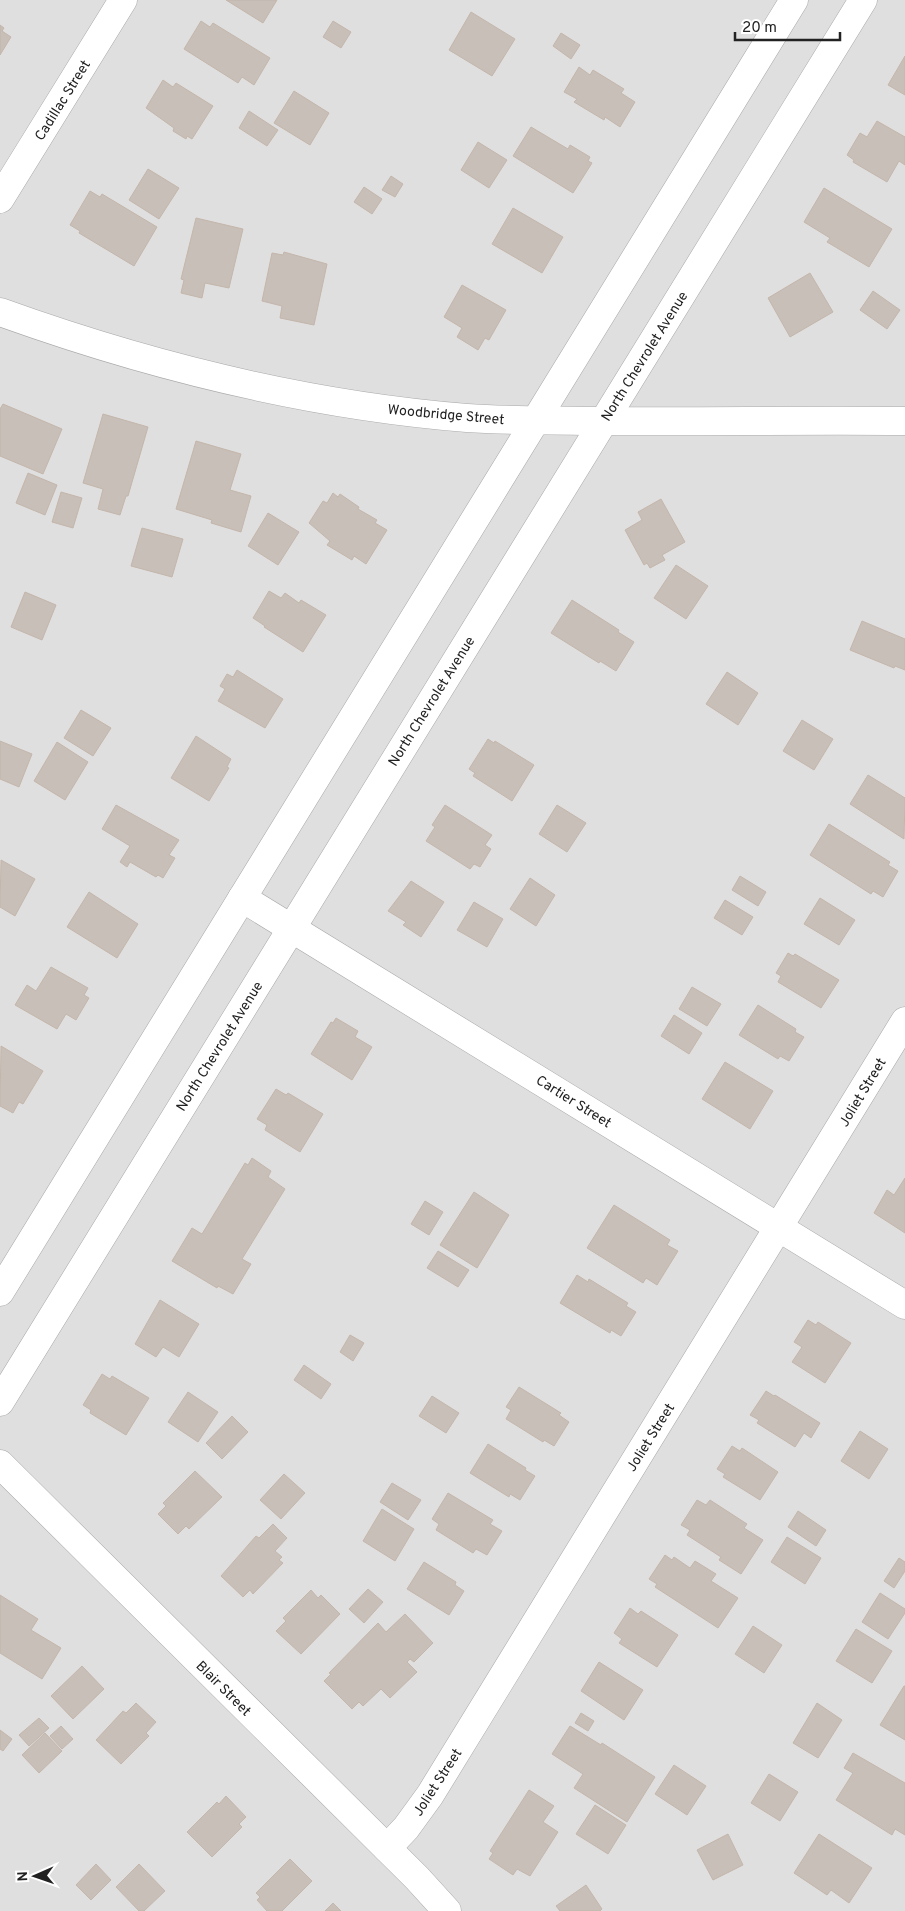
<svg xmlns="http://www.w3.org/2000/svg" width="905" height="1911" font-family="Overpass,sans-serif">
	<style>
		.residential { fill: #e0dfdf }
		.building { fill: #c7bfb8; stroke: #c4b6ab }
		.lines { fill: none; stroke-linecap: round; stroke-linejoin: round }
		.minor-casing { stroke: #a9a9a9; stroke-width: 29 }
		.tertiary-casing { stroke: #a9a9a9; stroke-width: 29 }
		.minor { stroke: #fff; stroke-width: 28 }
		.tertiary { stroke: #fff; stroke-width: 28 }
		.labels { text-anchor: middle; stroke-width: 4; stroke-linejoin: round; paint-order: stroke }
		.street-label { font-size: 14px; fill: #222; stroke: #fff }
	</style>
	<rect width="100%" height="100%" fill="#f2efe9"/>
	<rect class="residential" x="0" y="0" width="905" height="1911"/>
	<g class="building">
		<polygon points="226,0 277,0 263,23"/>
		<polygon points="471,12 515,39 492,76 449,50"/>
		<polygon points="201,21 210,27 213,23 270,58 254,85 242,77 238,83 184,49"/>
		<polygon points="333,21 351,32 341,48 323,37"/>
		<polygon points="0,25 4,28 2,31 11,37 0,55"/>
		<polygon points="561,33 580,45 571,59 553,46"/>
		<polygon points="905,56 905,95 888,85"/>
		<polygon points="579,67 590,75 593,70 624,89 621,93 635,102 620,127 605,117 604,120 574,102 577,99 564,92"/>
		<polygon points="163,80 173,87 176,83 213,106 192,139 187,136 186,139 173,131 174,128 146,108"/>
		<polygon points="294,91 329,113 310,145 274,123"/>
		<polygon points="249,111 278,130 267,146 239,128"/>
		<polygon points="877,121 905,137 905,165 899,161 887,182 853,162 854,160 847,155 860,133 867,137"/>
		<polygon points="531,127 568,149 570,145 590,157 588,161 592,163 573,193 513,156"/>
		<polygon points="478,142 507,160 489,188 461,170"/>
		<polygon points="148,169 179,188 159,219 129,200"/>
		<polygon points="391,176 403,184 395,197 382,190"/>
		<polygon points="364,187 382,199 372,214 354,202"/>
		<polygon points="824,188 892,229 869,267 827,242 830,238 804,222"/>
		<polygon points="90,191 100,197 102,194 157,227 134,266 79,233 80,231 70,225"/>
		<polygon points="513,208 563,237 542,273 492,244"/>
		<polygon points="196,218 243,229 229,288 205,283 202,298 181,293 184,280 181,279"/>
		<polygon points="284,252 327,264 314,325 280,318 282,306 262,301 272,253 283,255"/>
		<polygon points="810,273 833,312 790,337 768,298"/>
		<polygon points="462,285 506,310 489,340 485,338 478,350 457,337 462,328 444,317"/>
		<polygon points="873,291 900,310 887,329 860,310"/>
		<polygon points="3,404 62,429 43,474 0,456 0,409"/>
		<polygon points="103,414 148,427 128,496 126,496 120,515 98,509 103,489 83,483"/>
		<polygon points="196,441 241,454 230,490 251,496 241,532 211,523 212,520 176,509"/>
		<polygon points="28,473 57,485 45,515 16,503"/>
		<polygon points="61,492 82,498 73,528 52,522"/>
		<polygon points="333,493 338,497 340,494 359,507 358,509 377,520 375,523 387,530 366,564 354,556 352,560 327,545 330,541 309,523 323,501 327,503"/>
		<polygon points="661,499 685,542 662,555 665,560 650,568 647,563 644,565 625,530 642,520 638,512"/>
		<polygon points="268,513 299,532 278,565 248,546"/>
		<polygon points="142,528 183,539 172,577 131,566"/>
		<polygon points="676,565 708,586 686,619 654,598"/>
		<polygon points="269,591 281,598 285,593 299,603 301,600 326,615 303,652 264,627 265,626 253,618"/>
		<polygon points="25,592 56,605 42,640 11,627"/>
		<polygon points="572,600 619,630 618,632 634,642 616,671 600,661 599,663 551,633"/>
		<polygon points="862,621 905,639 905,670 895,666 894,668 850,650"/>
		<polygon points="237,670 283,699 265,728 218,701 225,689 220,686 227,674 233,677"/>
		<polygon points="727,672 758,693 738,725 706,704"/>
		<polygon points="81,710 111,728 93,756 64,738"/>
		<polygon points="802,720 833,739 814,770 783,751"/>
		<polygon points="196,736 231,759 227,767 229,768 209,801 171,778"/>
		<polygon points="488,739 494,743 495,741 534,765 512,801 473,776 475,773 469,769"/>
		<polygon points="0,741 32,754 19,787 0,779"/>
		<polygon points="57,742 88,762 65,800 34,781"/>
		<polygon points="868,775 905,798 904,839 850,804"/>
		<polygon points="116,805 179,840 169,855 175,858 163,878 158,875 156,877 130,862 127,867 120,862 130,846 102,829"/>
		<polygon points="445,805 492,835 485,845 491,849 480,867 474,864 470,869 426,841 435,827 432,825"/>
		<polygon points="557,805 586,823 567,852 539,834"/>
		<polygon points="829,824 890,862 888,865 898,871 883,897 873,891 871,894 810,855"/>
		<polygon points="1,860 35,879 15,916 0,907"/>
		<polygon points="740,876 766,892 758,906 732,890"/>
		<polygon points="530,878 555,895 536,926 510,909"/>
		<polygon points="411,881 444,902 421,937 403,925 406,922 388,911"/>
		<polygon points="89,892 138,924 117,958 67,927"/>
		<polygon points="820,898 855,920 839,945 804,924"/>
		<polygon points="725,900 753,917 742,935 714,918"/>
		<polygon points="474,902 503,919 487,947 457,930"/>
		<polygon points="788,953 793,956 795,954 839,980 821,1008 778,982 781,976 776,973"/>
		<polygon points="51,967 88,988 84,995 89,998 76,1020 66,1014 57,1029 15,1005 27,985 36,991"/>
		<polygon points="692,987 721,1004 707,1026 679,1009"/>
		<polygon points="758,1005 796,1029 795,1032 804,1037 789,1061 780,1056 778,1059 739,1035"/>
		<polygon points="674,1015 702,1033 689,1054 661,1036"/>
		<polygon points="336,1018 358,1031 355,1037 372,1047 352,1080 311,1054 331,1022 333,1023"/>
		<polygon points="1,1046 43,1071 23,1104 19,1102 13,1113 0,1106"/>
		<polygon points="725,1062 773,1091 750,1129 702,1099"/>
		<polygon points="276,1089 286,1095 288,1093 323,1114 300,1152 265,1130 267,1125 257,1119"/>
		<polygon points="252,1158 271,1171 268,1177 285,1189 242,1259 251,1264 233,1294 218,1286 217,1288 172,1261 192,1228 202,1234 245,1163 248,1165"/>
		<polygon points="905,1178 905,1233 874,1213 887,1190 894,1195"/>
		<polygon points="474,1192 509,1215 477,1268 440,1245"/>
		<polygon points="425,1201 443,1212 429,1235 411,1224"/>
		<polygon points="614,1205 670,1240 667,1245 678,1251 657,1285 646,1278 643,1283 587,1248"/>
		<polygon points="438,1251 469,1270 458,1287 427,1268"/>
		<polygon points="577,1275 588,1282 589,1279 628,1303 626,1306 636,1312 621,1336 611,1330 610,1333 560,1303"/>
		<polygon points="160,1300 199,1324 179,1357 163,1347 156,1357 135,1344"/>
		<polygon points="808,1320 816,1325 818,1322 851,1343 825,1383 792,1362 802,1347 794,1342"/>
		<polygon points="350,1335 364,1343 353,1361 340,1352"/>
		<polygon points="304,1365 331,1384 321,1399 294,1380"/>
		<polygon points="102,1374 110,1379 112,1376 149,1398 126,1435 90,1413 91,1410 83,1405"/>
		<polygon points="519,1387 561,1413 559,1415 569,1422 554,1446 544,1440 543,1442 506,1419 511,1410 506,1407"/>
		<polygon points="766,1391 774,1396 775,1395 820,1423 811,1438 804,1433 795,1447 757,1423 759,1420 750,1415"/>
		<polygon points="188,1392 218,1412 198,1442 168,1422"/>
		<polygon points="432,1396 459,1413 446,1433 419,1416"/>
		<polygon points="232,1416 248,1432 222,1459 206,1443"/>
		<polygon points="860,1431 888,1449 869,1479 841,1461"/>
		<polygon points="488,1444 526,1468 525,1470 535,1476 520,1500 510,1494 509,1497 470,1473"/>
		<polygon points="732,1446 740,1451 742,1448 778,1472 760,1500 723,1477 725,1474 717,1469"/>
		<polygon points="195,1471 222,1497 189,1529 186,1526 178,1534 158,1514 166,1506 163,1503"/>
		<polygon points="284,1474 305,1493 281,1519 260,1500"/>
		<polygon points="392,1483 421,1500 408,1520 380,1502"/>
		<polygon points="448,1493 493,1520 490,1524 502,1531 487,1555 476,1549 473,1553 436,1530 439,1524 432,1519"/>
		<polygon points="697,1500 706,1505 710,1500 747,1524 744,1528 763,1540 741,1574 719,1560 721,1557 687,1535 690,1530 681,1525"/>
		<polygon points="382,1509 414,1529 395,1561 363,1541"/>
		<polygon points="798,1511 826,1530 816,1546 788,1527"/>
		<polygon points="273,1524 287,1538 275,1551 282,1557 279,1560 283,1563 253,1594 250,1590 243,1597 221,1576 256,1536 259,1538"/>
		<polygon points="787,1537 821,1558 805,1584 771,1562"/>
		<polygon points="665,1555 672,1560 674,1557 690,1568 695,1561 716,1574 711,1581 738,1598 718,1628 655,1587 657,1584 649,1579"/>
		<polygon points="899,1558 905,1562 905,1571 894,1588 884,1581"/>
		<polygon points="424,1562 456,1582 455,1585 464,1591 449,1615 407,1589"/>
		<polygon points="368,1589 383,1602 364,1623 349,1609"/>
		<polygon points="311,1590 318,1598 321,1595 340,1614 301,1654 276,1631 286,1621 283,1618"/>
		<polygon points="880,1593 905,1609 905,1613 888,1639 862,1622"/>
		<polygon points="0,1595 38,1619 31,1630 61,1648 42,1679 0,1653"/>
		<polygon points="630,1608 638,1614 641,1611 678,1635 657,1667 619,1643 622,1639 614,1633"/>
		<polygon points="405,1614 433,1643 414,1662 410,1659 407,1662 417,1672 390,1698 381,1689 363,1706 359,1702 352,1709 324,1681 331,1674 329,1673 378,1623 386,1632"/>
		<polygon points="753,1626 782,1645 764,1673 735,1654"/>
		<polygon points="856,1629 892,1651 872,1683 836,1661"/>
		<polygon points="599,1662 643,1690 624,1720 581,1691"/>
		<polygon points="82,1666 104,1689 73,1719 51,1696"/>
		<polygon points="904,1686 905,1686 905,1740 880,1725"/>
		<polygon points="136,1703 156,1722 146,1733 149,1736 121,1764 96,1740 123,1711 126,1713"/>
		<polygon points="817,1703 842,1720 818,1758 793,1743"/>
		<polygon points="581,1713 594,1721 588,1731 575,1723"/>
		<polygon points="39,1718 49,1728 29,1746 19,1735"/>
		<polygon points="61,1726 73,1739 62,1749 50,1736"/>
		<polygon points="570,1726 601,1745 602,1743 655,1777 627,1822 574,1788 583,1774 552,1754"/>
		<polygon points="0,1730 12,1739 3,1751 0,1749"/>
		<polygon points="45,1733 62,1751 39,1773 22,1755"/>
		<polygon points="853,1753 905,1783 905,1835 895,1829 892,1835 836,1800 853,1773 844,1768"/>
		<polygon points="674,1765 706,1786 687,1815 655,1794"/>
		<polygon points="769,1774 798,1792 780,1821 751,1803"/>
		<polygon points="529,1790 554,1806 543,1822 558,1832 530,1876 517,1869 513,1875 489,1859 493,1853 490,1851"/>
		<polygon points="226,1796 246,1817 239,1824 242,1827 212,1857 187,1832 217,1802 219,1804"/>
		<polygon points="595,1805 626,1825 608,1854 576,1834"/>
		<polygon points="728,1834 743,1865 713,1880 697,1850"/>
		<polygon points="819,1834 872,1868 849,1903 831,1890 827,1895 794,1873"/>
		<polygon points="290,1859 312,1881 282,1911 267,1911 257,1900 260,1897 256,1893"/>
		<polygon points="96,1864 111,1880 91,1900 76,1885"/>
		<polygon points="139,1864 165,1891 144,1911 139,1911 116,1887"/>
		<polygon points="586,1885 602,1909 600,1911 560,1911 556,1906"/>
		<polygon points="333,1903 341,1911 325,1911"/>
	</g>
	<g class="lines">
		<g class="minor-casing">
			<g id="minor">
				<polyline points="0,199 123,0"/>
				<path d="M0 312C150 366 307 405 467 418 508 421 550 420 591 421 696 422 800 420 905 421"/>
				<polyline points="242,898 905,1305"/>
				<polyline points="0,1464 417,1878 447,1911"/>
				<polyline points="387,1848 406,1828 430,1795 905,1021"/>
			</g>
		</g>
		<g class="tertiary-casing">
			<g id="tertiary">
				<polyline points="0,1292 794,0"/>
				<polyline points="0,1402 863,0"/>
			</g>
		</g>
		<use href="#minor" class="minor"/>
		<use href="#tertiary" class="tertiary"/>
	</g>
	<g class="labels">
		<g class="street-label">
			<text transform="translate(62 100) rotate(-58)" y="5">Cadillac Street</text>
			<text transform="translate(644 356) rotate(-58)" y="5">North Chevrolet Avenue</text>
			<text transform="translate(446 414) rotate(5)" y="5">Woodbridge Street</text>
			<text transform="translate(431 701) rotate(-58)" y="5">North Chevrolet Avenue</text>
			<text transform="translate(219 1046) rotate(-58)" y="5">North Chevrolet Avenue</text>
			<text transform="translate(862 1092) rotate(-59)" y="5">Joliet Street</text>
			<text transform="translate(574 1101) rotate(32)" y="5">Cartier Street</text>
			<text transform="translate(650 1437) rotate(-58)" y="5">Joliet Street</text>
			<text transform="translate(224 1688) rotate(45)" y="5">Blair Street</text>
			<text transform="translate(437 1782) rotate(-57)" y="5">Joliet Street</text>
		</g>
	</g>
	<g transform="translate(35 1876) rotate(268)" stroke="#ffffff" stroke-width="4" paint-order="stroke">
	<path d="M0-4L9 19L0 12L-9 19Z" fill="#222222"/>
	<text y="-8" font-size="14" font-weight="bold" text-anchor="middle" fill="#222222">N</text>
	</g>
	<path d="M735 32v8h105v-8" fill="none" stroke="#222222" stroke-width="2.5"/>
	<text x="742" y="32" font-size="15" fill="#222222" stroke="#ffffff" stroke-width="4" paint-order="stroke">20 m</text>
</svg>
